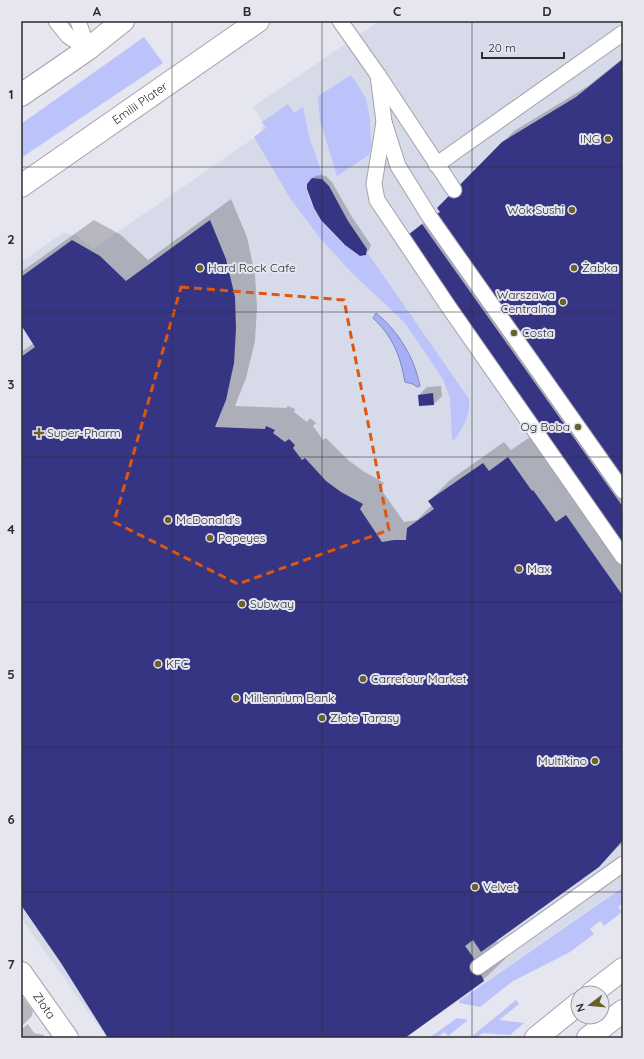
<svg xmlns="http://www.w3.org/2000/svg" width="644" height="1059" font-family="Quicksand,sans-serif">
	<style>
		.built { fill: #d7dae9 }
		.green { fill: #bcc3fa }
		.water { fill: #a6aef6; stroke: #8187ba }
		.shadow { fill: #0003 }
		.building { fill: #363584 }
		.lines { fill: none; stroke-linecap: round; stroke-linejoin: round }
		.lane-casing { stroke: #a2a3ab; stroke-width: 17 }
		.street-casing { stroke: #a2a3ab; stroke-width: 24 }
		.secondary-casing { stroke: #a2a3ab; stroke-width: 24 }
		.lane { stroke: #fff; stroke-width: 15 }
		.street { stroke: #fff; stroke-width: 22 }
		.secondary { stroke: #fff; stroke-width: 22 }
		.marked { fill: none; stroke: #df570e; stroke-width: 3; stroke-dasharray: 8 5; stroke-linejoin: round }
		.grid { fill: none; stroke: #2b2c2f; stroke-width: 1; stroke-opacity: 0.55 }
		.poi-dot { fill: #69602c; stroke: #e5e6ef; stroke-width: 1.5 }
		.labels { text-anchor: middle; stroke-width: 4; stroke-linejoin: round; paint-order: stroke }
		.street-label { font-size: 12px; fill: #2b2c2f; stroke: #e5e6ef }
		.poi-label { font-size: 12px; fill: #2b2c2f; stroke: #e5e6ef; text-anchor: start }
		.neatline { fill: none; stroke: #2b2c2f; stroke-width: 1.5 }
		.grid-label { font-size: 13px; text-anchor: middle; font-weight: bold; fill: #2b2c2f }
	</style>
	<rect width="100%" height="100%" fill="#e5e6ef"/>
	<polygon class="built" points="379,21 623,21 623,886 405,1038 107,1038 21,918 21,262 63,233 78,236 93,249 261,133 262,121 253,107"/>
	<g class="green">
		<polygon points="144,37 163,63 21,158 21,124"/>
		<polygon points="351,75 366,98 370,119 371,147 369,155 337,176 320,121 318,96"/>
		<path d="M288 104 294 113 303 107 309 136 324 180 319 178H312L307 184C305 206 332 234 348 247 353 251 358 256 364 256L367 252 469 399C471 413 463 429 454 440H452L450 398 443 379 407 326 399 317 353 274 320 238 290 198 254 137 266 128 262 122Z"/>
		<polygon points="623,887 623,903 618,907 622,912 604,926 600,921 590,929 594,934 570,952 513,981 480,1007 460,1003 459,1001"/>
		<polygon points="516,1000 519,1004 499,1020 524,1023 510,1035 482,1033 477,1038 471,1037"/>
		<polygon points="457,1018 468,1020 448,1036 444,1032 437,1038 429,1038"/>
	</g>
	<path class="water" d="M376 313C399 332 414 357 420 386L417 387 413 384 405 382C400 355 393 337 373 318Z"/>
	<g class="shadow">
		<polygon points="623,58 623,483 435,216 441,211 438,208 514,131 588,86"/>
		<polygon points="320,175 326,176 332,182 352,217 371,245 369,250 365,254 310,180 315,176"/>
		<polygon points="231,199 247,237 255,275 257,307 255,341 246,378 235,406 286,408 288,406 295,409 294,412 307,422 310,418 316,423 313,426 323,440 326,438 348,460 363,471 384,483 380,488 404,522 417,520 432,505 429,501 450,480 504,442 511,450 530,437 553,470 555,469 408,235 426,221 623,498 623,842 599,866 496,940 505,959 483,980 403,1038 110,1038 62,963 21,903 21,352 34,343 21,323 21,272 94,220 121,235 148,260"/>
		<polygon points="441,386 442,396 434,404 419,395 427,387"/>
		<polygon points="21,995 33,1011 32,1016 21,1027"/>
		<polygon points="28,1024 34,1033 44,1035 44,1038 21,1038 21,1029"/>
	</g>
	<g class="building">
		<polygon points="623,59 623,484 434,216 440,212 437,208 502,142 576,97"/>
		<polygon points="312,178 322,179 329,186 348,221 367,249 366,255 360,256 345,245 321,220 314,208 307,189 307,184"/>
		<polygon points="210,220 226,259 235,297 236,329 234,363 226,400 215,427 265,429 266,426 275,430 273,433 285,442 289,439 295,445 293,448 302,460 305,458 326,481 341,492 363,504 360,509 382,542 394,540 406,540 407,528 434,509 428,501 483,463 489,471 508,457 532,491 533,490 556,522 566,515 623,596 623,840 599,867 481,952 473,940 465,946 473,957 484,981 405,1038 108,1038 61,963 21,905 21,357 35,347 21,325 21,277 72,240 100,256 126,281"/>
		<polygon points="422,224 623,507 623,552 403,239"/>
		<polygon points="433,393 434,405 419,406 418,395"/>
	</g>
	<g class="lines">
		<g class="lane-casing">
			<g id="lane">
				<polyline points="56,21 68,36 88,49"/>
				<polyline points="78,21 88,49"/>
				<polyline points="340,21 378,75 454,190"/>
				<polyline points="378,75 384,122 398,166 429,216 623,491"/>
				<polyline points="384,122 374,184 377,200 448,306 623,557"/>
				<polyline points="436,165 623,33"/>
				<polyline points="478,967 623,864"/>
			</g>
		</g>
		<g class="street-casing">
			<g id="street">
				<path id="s1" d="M21 973 67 1038"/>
			</g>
		</g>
		<g class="secondary-casing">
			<g id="secondary">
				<polyline points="21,95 88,49 123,21"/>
				<path id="s2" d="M21 186 258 21"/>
				<polyline points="592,993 623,969"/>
				<polyline points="536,1038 578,1004"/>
				<polyline points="588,1038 623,1011"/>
			</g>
		</g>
		<use href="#lane" class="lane"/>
		<use href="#street" class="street"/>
		<use href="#secondary" class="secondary"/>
	</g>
	<path class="marked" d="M181 287 344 300 389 530 238 584 114 522Z"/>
	<path class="grid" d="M172 21V1038M322 21V1038M472 21V1038M21 167H623M21 312H623M21 457H623M21 602H623M21 747H623M21 892H623"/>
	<g class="poi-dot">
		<circle cx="608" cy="139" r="4"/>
		<circle cx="572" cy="210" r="4"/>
		<circle cx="200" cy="268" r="4"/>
		<circle cx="574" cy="268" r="4"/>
		<circle cx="563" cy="302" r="4"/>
		<circle cx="514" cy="333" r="4"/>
		<circle cx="578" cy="427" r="4"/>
		<path d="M37 427h4v4h4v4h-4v4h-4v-4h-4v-4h4z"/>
		<circle cx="168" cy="520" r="4"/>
		<circle cx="210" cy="538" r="4"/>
		<circle cx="519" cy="569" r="4"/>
		<circle cx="242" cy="604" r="4"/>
		<circle cx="158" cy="664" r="4"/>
		<circle cx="363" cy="679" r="4"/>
		<circle cx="236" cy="698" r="4"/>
		<circle cx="322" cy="718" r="4"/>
		<circle cx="595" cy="761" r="4"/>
		<circle cx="475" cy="887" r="4"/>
	</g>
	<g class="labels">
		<g class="street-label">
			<text dy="4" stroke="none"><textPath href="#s2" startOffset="145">Emilii Plater</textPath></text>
			<text dy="4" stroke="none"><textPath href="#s1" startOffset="40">Złota</textPath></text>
		</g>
		<g class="poi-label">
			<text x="600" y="143" text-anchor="end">ING</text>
			<text x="564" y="214" text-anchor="end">Wok Sushi</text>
			<text x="208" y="272">Hard Rock Cafe</text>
			<text x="582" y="272">Żabka</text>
			<text x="555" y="299" text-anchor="end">Warszawa<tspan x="555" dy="14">Centralna</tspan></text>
			<text x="522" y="337">Costa</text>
			<text x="570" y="431" text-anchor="end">Og Boba</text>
			<text x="47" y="437">Super-Pharm</text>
			<text x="176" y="524">McDonald's</text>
			<text x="218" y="542">Popeyes</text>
			<text x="527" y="573">Max</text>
			<text x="250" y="608">Subway</text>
			<text x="166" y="668">KFC</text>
			<text x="371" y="683">Carrefour Market</text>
			<text x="244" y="702">Millennium Bank</text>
			<text x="330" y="722">Złote Tarasy</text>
			<text x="587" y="765" text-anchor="end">Multikino</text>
			<text x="483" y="891">Velvet</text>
		</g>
	</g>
	<rect width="644" height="1059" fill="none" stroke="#e5e6ef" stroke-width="44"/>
	<g transform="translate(590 1005) rotate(254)"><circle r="19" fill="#e5e6ef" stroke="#9b9ca2"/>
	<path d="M0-3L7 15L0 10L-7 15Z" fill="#69602c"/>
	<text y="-6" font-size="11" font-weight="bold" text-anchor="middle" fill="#2b2c2f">N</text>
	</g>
	<path d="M482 52v6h82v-6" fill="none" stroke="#2b2c2f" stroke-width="2"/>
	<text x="488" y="52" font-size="12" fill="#2b2c2f" stroke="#e5e6ef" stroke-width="3" paint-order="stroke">20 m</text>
	<rect x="22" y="22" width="600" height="1015" class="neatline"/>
	<g class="grid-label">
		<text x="97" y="16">A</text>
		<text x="247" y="16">B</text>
		<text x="397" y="16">C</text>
		<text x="547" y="16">D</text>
		<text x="11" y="99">1</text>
		<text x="11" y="244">2</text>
		<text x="11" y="389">3</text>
		<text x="11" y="534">4</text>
		<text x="11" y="679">5</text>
		<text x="11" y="824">6</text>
		<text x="11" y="969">7</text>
	</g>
</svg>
